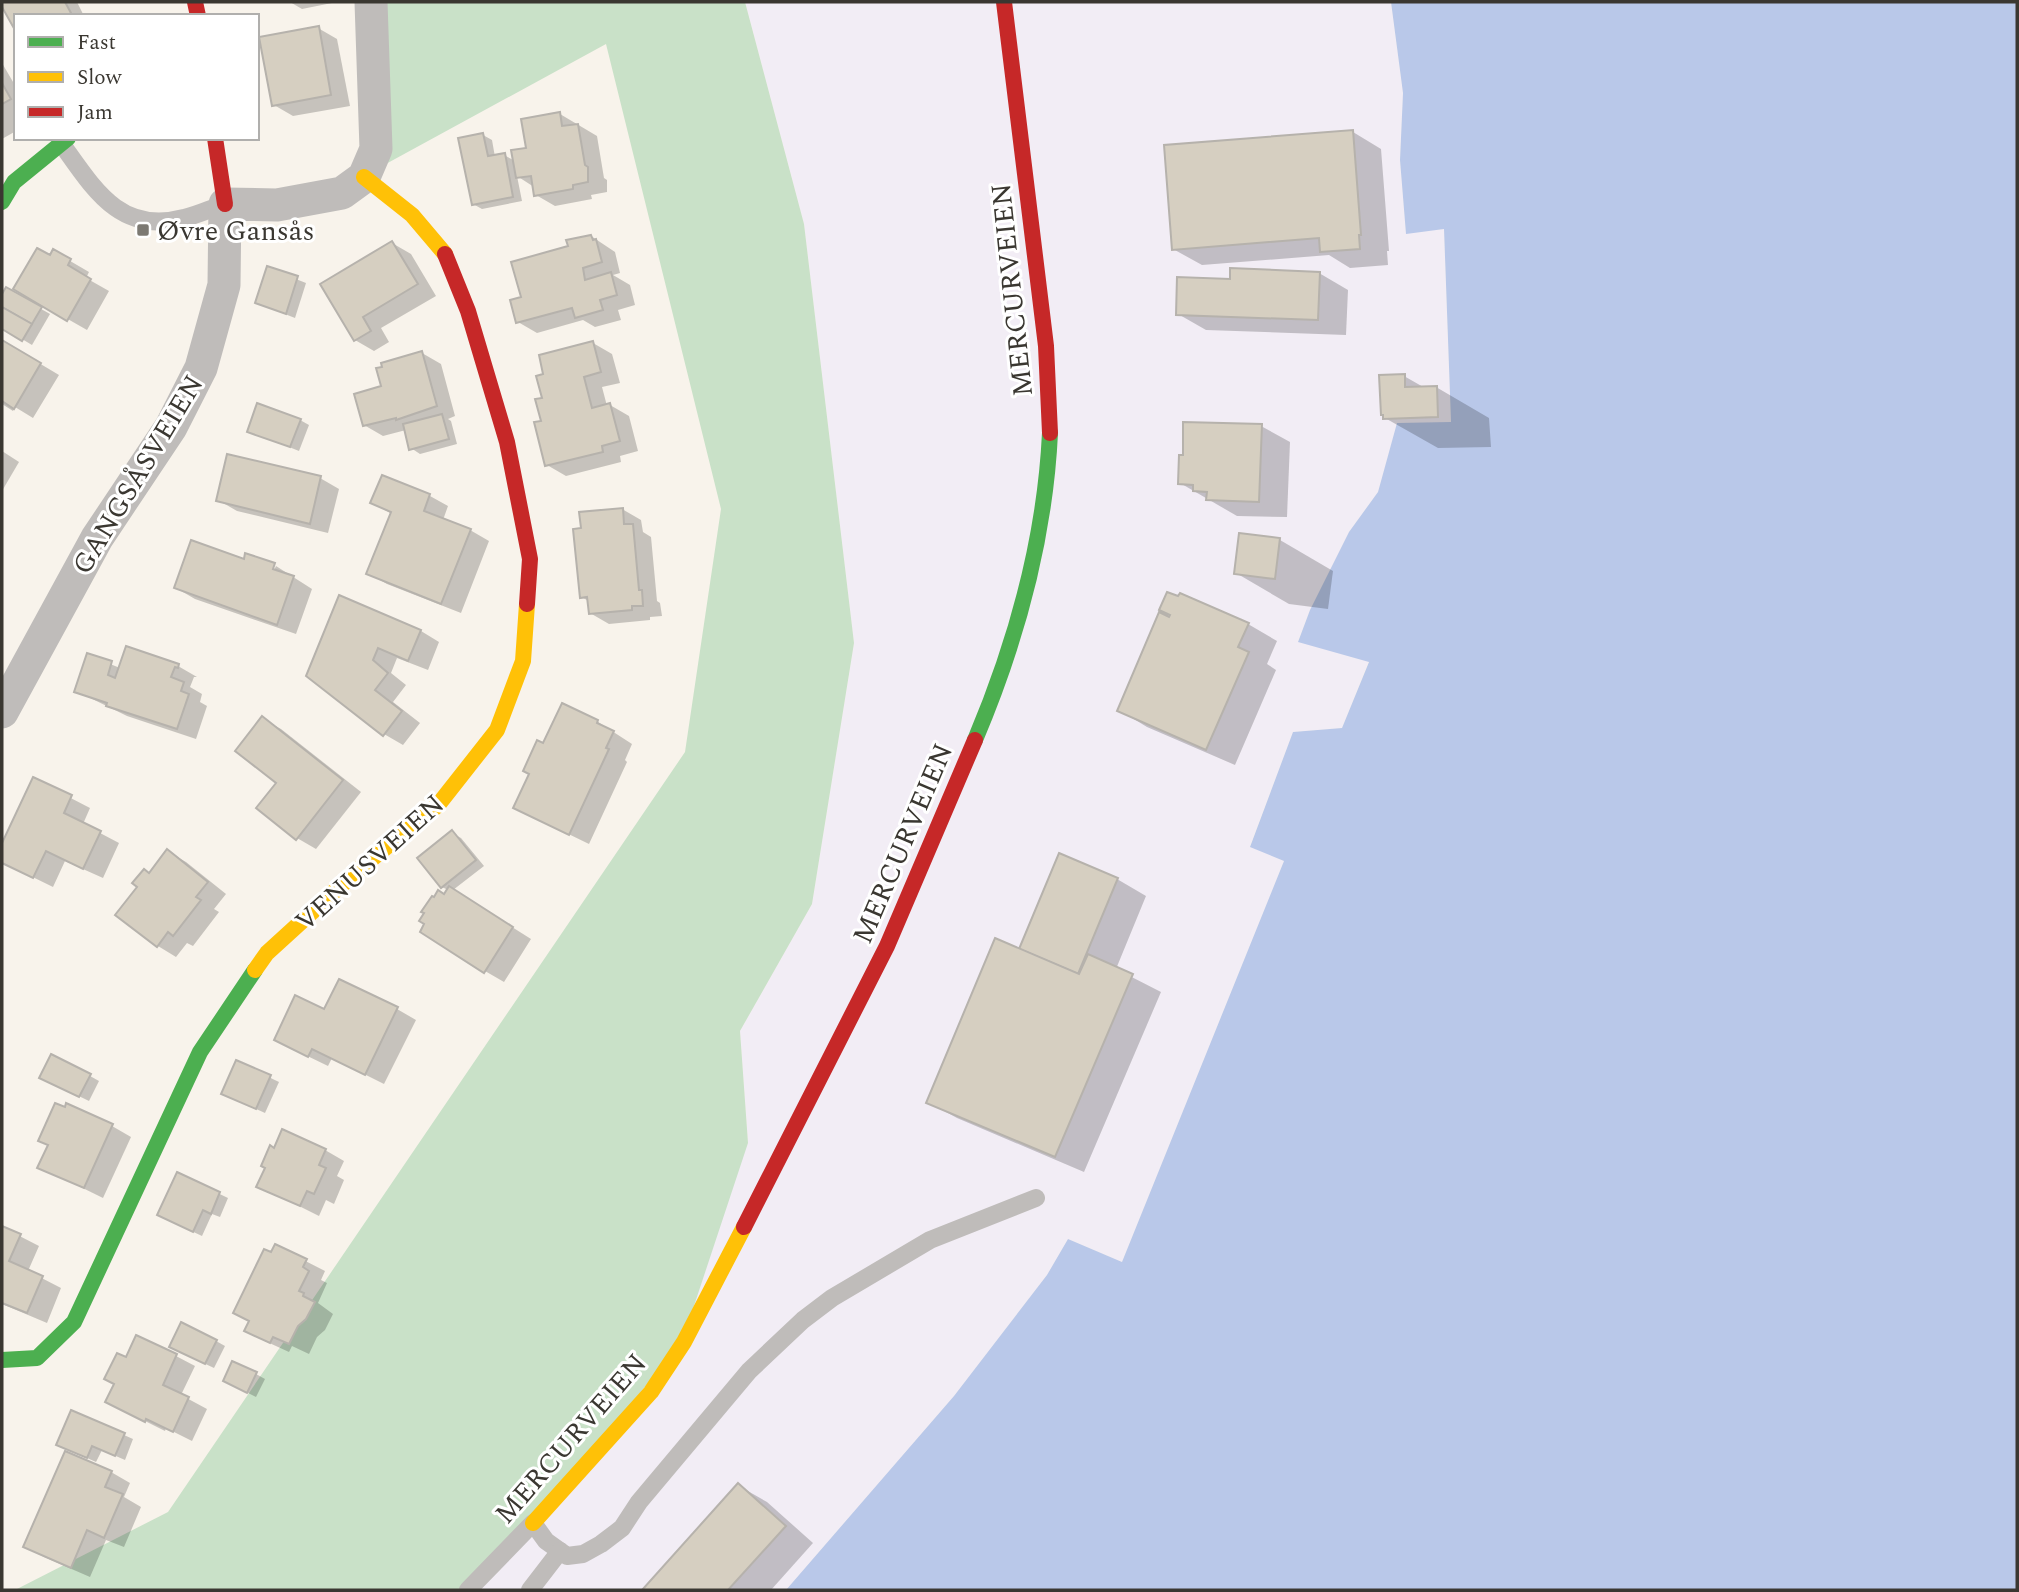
<svg xmlns="http://www.w3.org/2000/svg" width="2019" height="1592" font-family="Spectral,serif">
	<style>
		.industrial { fill: #f2edf5 }
		.green { fill: #c9e1c8 }
		.water { fill: #b9c8e9 }
		.shadow { fill: #0003 }
		.building { fill: #d6cfc1; stroke: #b6b2ac; stroke-width: 2 }
		.lines { fill: none; stroke-linecap: round; stroke-linejoin: round }
		.lane { stroke: #bfbcba; stroke-width: 18 }
		.street { stroke: #bfbcba; stroke-width: 33 }
		.fast { stroke: #4caf50; stroke-width: 16 }
		.slow { stroke: #ffc107; stroke-width: 16 }
		.jam { stroke: #c62828; stroke-width: 16 }
		.poi-dot { fill: #7c7972; stroke: #fff; stroke-width: 2.5 }
		.labels { text-anchor: middle; stroke-width: 6; stroke-linejoin: round; paint-order: stroke }
		.poi-label { font-size: 28px; fill: #3a3731; stroke: #fff; text-anchor: start }
		.street-label { font-size: 28px; fill: #3a3731; stroke: #fff }
	</style>
	<rect width="100%" height="100%" fill="#f8f3eb"/>
	<polygon class="industrial" points="745,2 1391,2 1403,93 1400,160 1406,233 1444,229 1451,423 1397,424 1378,492 1349,532 1310,610 1298,641 1369,661 1342,728 1293,732 1250,846 1284,861 1122,1262 1068,1239 1047,1275 954,1396 786,1590 477,1590 748,1143 740,1031 812,904 854,643 804,224"/>
	<polygon class="green" points="374,2 745,2 804,224 854,643 812,904 740,1031 748,1143 682,1342 477,1590 15,1590 168,1512 685,752 721,509 606,44 384,165"/>
	<polygon class="water" points="1391,2 2017,2 2017,1590 786,1590 954,1396 1047,1275 1068,1239 1122,1262 1284,861 1250,847 1293,732 1342,728 1369,662 1298,642 1310,610 1349,532 1378,492 1397,423 1451,422 1444,229 1406,234 1400,160 1403,93"/>
	<g class="shadow">
		<polygon points="2,2 77,2 84,16 16,16 16,29"/>
		<polygon points="290,2 337,2 302,9"/>
		<polygon points="318,28 337,39 350,106 293,116 274,105"/>
		<polygon points="2,63 16,87 16,118 13,119 16,131 2,139"/>
		<polygon points="560,114 597,136 604,178 607,180 607,192 591,195 592,199 555,206 536,195 534,187 517,176 522,201 482,209 473,204 483,135 492,140 495,157 504,155 515,161"/>
		<polygon points="1353,132 1381,149 1389,251 1387,251 1388,265 1350,268 1329,255 1202,265 1173,249"/>
		<polygon points="591,236 615,252 620,273 613,275 630,285 635,305 618,310 621,320 595,327 583,320 537,333 518,322 523,298 570,248"/>
		<polygon points="392,243 411,254 436,296 381,328 389,342 374,351 355,340 322,285"/>
		<polygon points="53,251 89,272 86,278 109,291 87,330 15,289 50,257"/>
		<polygon points="268,268 306,283 295,318 257,303"/>
		<polygon points="1319,273 1348,290 1346,335 1206,330 1178,314 1232,281"/>
		<polygon points="6,289 50,314 32,345 2,327 2,297"/>
		<polygon points="2,341 59,375 33,418 15,407 13,411 2,404"/>
		<polygon points="593,343 612,354 620,383 602,387 607,406 610,405 629,416 638,451 620,456 621,462 566,476 547,465 543,422 544,399"/>
		<polygon points="422,353 441,364 455,416 448,419 451,421 457,444 420,454 411,448 406,430 383,436 364,425 383,388"/>
		<polygon points="1404,376 1425,388 1436,387 1489,418 1491,447 1438,448 1385,418"/>
		<polygon points="300,420 309,425 299,451 249,431"/>
		<polygon points="1261,426 1290,442 1287,517 1237,516 1180,483"/>
		<polygon points="2,451 19,462 2,491"/>
		<polygon points="383,477 430,496 448,506 443,520 470,530 489,541 461,613 387,584 368,573 392,514 373,503"/>
		<polygon points="320,478 339,489 328,533 237,511 218,500"/>
		<polygon points="622,509 641,520 643,532 651,537 657,601 660,603 662,616 650,617 650,620 609,624 590,613 589,601 581,597"/>
		<polygon points="1241,535 1280,540 1333,571 1328,609 1289,604 1236,573"/>
		<polygon points="247,555 275,566 272,566 271,577 276,566 312,589 296,634 195,599 176,588 245,561"/>
		<polygon points="340,598 421,631 439,642 428,670 397,658 391,673 406,685 393,702 420,723 403,745 384,734"/>
		<polygon points="1170,619 1248,624 1277,641 1267,664 1276,670 1235,765 1147,727 1119,710"/>
		<polygon points="88,655 120,668 178,666 197,677 194,677 190,687 202,694 200,702 207,706 196,739 127,716 76,691"/>
		<polygon points="563,705 598,722 632,744 625,760 627,762 589,844 515,808"/>
		<polygon points="262,719 281,729 361,792 316,849 297,838 278,783"/>
		<polygon points="34,779 90,808 83,824 119,843 103,878 65,861 53,887 2,862 2,847"/>
		<polygon points="452,833 461,838 484,866 453,890 531,939 504,982 485,971 445,896 448,890 442,887 420,858"/>
		<polygon points="167,851 186,862 226,894 214,909 219,912 193,946 187,943 176,957 158,946 140,887"/>
		<polygon points="1117,879 1146,896 1116,969 1161,992 1084,1172 957,1118 928,1102 1020,951"/>
		<polygon points="397,1009 416,1020 384,1084 332,1058 328,1066 295,1050 325,1011"/>
		<polygon points="237,1062 279,1082 265,1113 232,1098"/>
		<polygon points="90,1076 99,1081 89,1101 50,1082"/>
		<polygon points="112,1126 131,1137 103,1198 40,1167"/>
		<polygon points="275,1150 325,1150 344,1161 337,1176 344,1180 334,1204 326,1200 319,1216 259,1186"/>
		<polygon points="178,1174 228,1198 220,1217 212,1214 202,1236 168,1220"/>
		<polygon points="2,1227 39,1246 28,1271 61,1288 47,1323 2,1304"/>
		<polygon points="276,1246 325,1271 321,1280 327,1283 318,1303 333,1314 325,1330 317,1337 309,1354 292,1346 289,1352 265,1341 272,1254"/>
		<polygon points="216,1341 225,1346 214,1368 180,1352"/>
		<polygon points="176,1356 195,1366 181,1395 207,1409 192,1441 166,1428 165,1431 107,1402 127,1359"/>
		<polygon points="256,1374 265,1379 256,1397 234,1386"/>
		<polygon points="72,1412 133,1439 125,1460 102,1450 96,1462 67,1449"/>
		<polygon points="111,1472 130,1483 124,1497 141,1507 124,1547 106,1540 90,1577 44,1557 25,1547"/>
		<polygon points="739,1486 767,1502 813,1543 771,1590 645,1590"/>
	</g>
	<g class="building">
		<polygon points="2,2 65,2 71,13 66,16 16,16 16,32 2,7"/>
		<polygon points="319,26 331,95 272,106 259,37"/>
		<polygon points="2,83 11,99 2,104"/>
		<polygon points="560,112 562,126 578,124 585,165 588,167 588,182 573,185 573,189 534,196 531,176 516,178 511,150 526,148 521,119"/>
		<polygon points="1353,130 1361,235 1359,235 1360,249 1320,252 1319,238 1172,250 1164,145"/>
		<polygon points="483,133 488,156 505,153 513,197 472,205 458,138"/>
		<polygon points="591,235 593,240 596,239 602,262 583,268 585,280 611,272 617,295 600,300 603,310 575,318 572,308 516,323 510,300 521,297 511,262 568,246 566,240"/>
		<polygon points="392,241 418,284 363,317 371,331 354,341 320,284"/>
		<polygon points="37,248 50,255 53,249 71,259 68,265 91,279 67,321 13,289"/>
		<polygon points="267,266 298,276 286,314 255,303"/>
		<polygon points="1230,268 1320,272 1318,320 1176,315 1177,277 1230,279"/>
		<polygon points="6,287 42,307 32,324 2,307 2,294"/>
		<polygon points="2,307 32,324 22,341 2,329"/>
		<polygon points="2,340 41,363 14,409 2,401"/>
		<polygon points="593,341 601,372 584,377 592,408 610,403 620,441 602,446 603,452 545,466 534,422 541,421 535,399 542,398 536,376 543,374 539,355"/>
		<polygon points="422,351 437,406 396,420 396,418 363,426 354,394 381,386 376,368 382,367 381,363"/>
		<polygon points="1405,374 1405,387 1437,386 1438,417 1383,419 1383,415 1381,415 1379,375"/>
		<polygon points="257,403 301,419 290,447 247,432"/>
		<polygon points="442,414 449,439 409,450 403,424"/>
		<polygon points="1183,422 1262,424 1259,502 1206,500 1207,492 1193,491 1193,485 1178,484 1179,455 1183,455"/>
		<polygon points="227,454 321,476 310,524 216,501"/>
		<polygon points="382,475 430,494 424,511 471,529 441,604 366,574 391,512 370,503"/>
		<polygon points="623,508 624,524 633,524 639,590 642,590 643,606 632,606 632,610 589,614 587,597 580,598 573,529 581,528 579,512"/>
		<polygon points="1239,533 1280,538 1275,579 1234,574"/>
		<polygon points="191,540 244,559 245,553 275,563 273,569 294,576 277,625 174,588"/>
		<polygon points="1167,592 1178,596 1180,593 1249,623 1238,647 1249,652 1206,750 1117,711 1159,612 1169,617 1170,615 1159,610"/>
		<polygon points="339,595 421,630 408,661 378,648 373,660 388,673 375,690 402,711 383,736 306,676"/>
		<polygon points="126,646 179,664 178,668 175,667 171,677 184,682 181,691 189,694 177,729 106,706 107,703 74,692 87,653 112,661 108,675 115,678"/>
		<polygon points="562,703 598,720 597,723 614,731 606,748 609,749 569,835 513,808 529,774 523,771 537,740 543,743"/>
		<polygon points="262,716 343,780 296,840 256,808 276,783 235,751"/>
		<polygon points="33,777 72,795 64,813 101,831 83,869 46,851 33,878 2,863 2,843"/>
		<polygon points="452,830 476,860 441,888 417,858"/>
		<polygon points="167,849 208,882 196,897 201,900 173,936 168,932 157,947 115,915 137,887 132,883 144,869 149,873"/>
		<polygon points="1059,853 1118,878 1078,974 1019,949"/>
		<polygon points="449,886 513,927 484,973 420,932 424,924 419,921 424,913 421,912 432,896 434,897 438,890 444,894"/>
		<polygon points="995,938 1079,974 1088,954 1133,974 1055,1157 926,1103"/>
		<polygon points="339,979 398,1007 365,1075 312,1049 308,1057 274,1040 295,995 324,1009"/>
		<polygon points="51,1054 91,1074 79,1097 39,1078"/>
		<polygon points="236,1060 271,1075 256,1109 221,1094"/>
		<polygon points="55,1103 65,1107 66,1103 113,1124 84,1188 37,1168 48,1145 38,1141"/>
		<polygon points="282,1129 326,1149 319,1165 326,1168 314,1194 307,1191 300,1206 256,1187 265,1168 261,1166 270,1145 274,1148"/>
		<polygon points="177,1172 220,1192 211,1214 203,1210 193,1232 157,1215"/>
		<polygon points="2,1226 21,1234 9,1261 43,1276 27,1313 2,1303"/>
		<polygon points="275,1244 307,1259 303,1267 309,1271 299,1291 304,1293 303,1296 315,1302 306,1319 298,1326 289,1344 273,1337 270,1343 244,1331 249,1321 233,1313 264,1249 271,1252"/>
		<polygon points="181,1322 217,1340 205,1364 169,1347"/>
		<polygon points="136,1335 177,1354 163,1385 189,1397 173,1432 146,1419 145,1422 105,1402 114,1384 104,1379 117,1353 126,1357"/>
		<polygon points="232,1361 257,1372 247,1393 223,1381"/>
		<polygon points="71,1410 125,1433 115,1456 92,1446 87,1458 56,1445"/>
		<polygon points="65,1451 112,1471 105,1487 123,1494 104,1538 87,1530 71,1568 23,1547"/>
		<polygon points="738,1483 786,1526 728,1590 642,1590"/>
	</g>
	<g class="lines">
		<g class="lane">
			<path d="M61 143C94 189 120 235 184 218 198 215 212 208 225 204"/>
			<polyline points="468,1590 533,1523 546,1541 567,1556 583,1554 601,1544 622,1528 639,1502 749,1371 803,1320 832,1298 930,1240 1036,1198"/>
			<polyline points="530,1590 560,1551"/>
		</g>
		<polyline class="street" points="2,712 97,538 171,427 201,368 224,285 225,204 277,205 342,193 364,177 376,149 371,2"/>
		<g class="fast">
			<polyline points="2,202 14,182 68,138"/>
			<path d="M975 740C1016 643 1045 538 1050 433"/>
			<polyline points="2,1360 37,1358 74,1322 200,1052 255,970"/>
		</g>
		<g class="slow">
			<polyline points="364,177 412,215 445,254"/>
			<polyline points="255,970 267,953 357,871 438,805 497,730 523,661 527,604"/>
			<polyline points="533,1523 651,1392 684,1342 744,1227"/>
		</g>
		<g class="jam">
			<polyline points="195,2 198,16"/>
			<polyline points="1004,2 1046,346 1050,433"/>
			<polyline points="215,138 225,204"/>
			<polyline points="445,254 468,311 507,442 530,559 527,604"/>
			<polyline points="744,1227 887,946 975,740"/>
		</g>
	</g>
	<rect class="poi-dot" x="136" y="223" width="14" height="14" rx="3.5"/>
	<g class="labels">
		<g class="poi-label">
			<text x="157" y="240">Øvre Gansås</text>
		</g>
		<g class="street-label">
			<text transform="translate(1011 290) rotate(-96)" y="10">MERCURVEIEN</text>
			<text transform="translate(137 474) rotate(-59)" y="10">GANGSÅSVEIEN</text>
			<text transform="translate(902 843) rotate(-67)" y="10">MERCURVEIEN</text>
			<text transform="translate(369 862) rotate(-42)" y="10">VENUSVEIEN</text>
			<text transform="translate(570 1438) rotate(-49)" y="10">MERCURVEIEN</text>
		</g>
	</g>
	<rect width="2019" height="1592" fill="none" stroke="#3a3731" stroke-width="7"/>
	<rect x="14" y="14" width="245" height="126" fill="#ffffff" stroke="#b0afad" stroke-width="2"/>
	<rect x="28" y="37" width="35" height="10" fill="#4caf50" stroke="#b0afad" stroke-width="2"/>
	<text x="77" y="49" font-size="21" fill="#3a3731">Fast</text>
	<rect x="28" y="72" width="35" height="10" fill="#ffc107" stroke="#b0afad" stroke-width="2"/>
	<text x="77" y="84" font-size="21" fill="#3a3731">Slow</text>
	<rect x="28" y="107" width="35" height="10" fill="#c62828" stroke="#b0afad" stroke-width="2"/>
	<text x="77" y="119" font-size="21" fill="#3a3731">Jam</text>
</svg>
